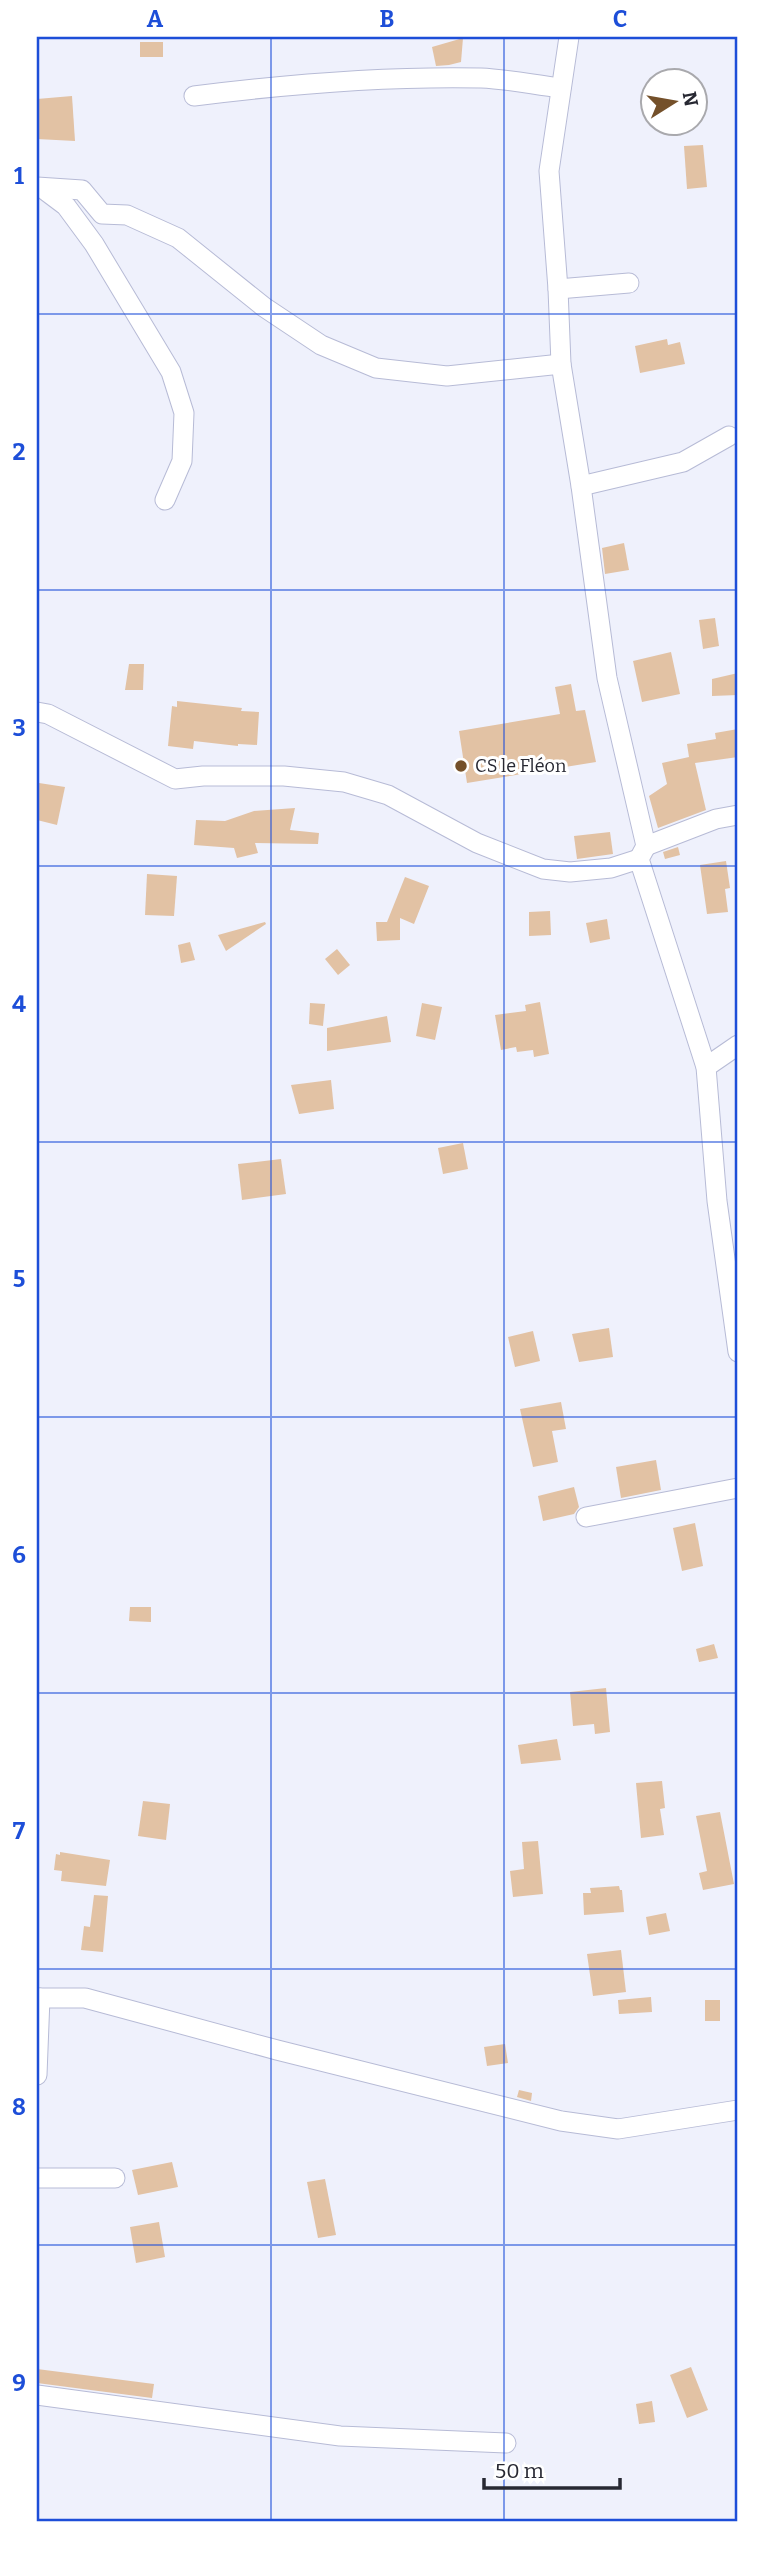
<svg xmlns="http://www.w3.org/2000/svg" width="775" height="2559" font-family="Bitter,serif">
	<style>
		.building { fill: #e2c2a4 }
		.lines { fill: none; stroke-linecap: round; stroke-linejoin: round }
		.minor-casing { stroke: #b7bbd6; stroke-width: 21 }
		.minor { stroke: #fff; stroke-width: 19 }
		.grid { fill: none; stroke: #1d4ed8; stroke-width: 2; stroke-opacity: 0.55 }
		.poi-dot { fill: #74502a; stroke: #fff; stroke-width: 2.5 }
		.labels { text-anchor: middle; stroke-width: 6; stroke-linejoin: round; paint-order: stroke }
		.poi-label { font-size: 18px; fill: #272832; stroke: #fff; text-anchor: start }
		.neatline { fill: none; stroke: #1d4ed8; stroke-width: 2.5 }
		.grid-label { font-size: 23px; text-anchor: middle; font-weight: bold; fill: #1d4ed8 }
	</style>
	<rect width="100%" height="100%" fill="#eff1fc"/>
	<g class="building">
		<polygon points="463,38 461,62 449,65 436,66 432,47"/>
		<rect x="140" y="42" width="23" height="15"/>
		<polygon points="72,96 75,141 37,139 37,99"/>
		<polygon points="703,145 707,187 687,189 684,146"/>
		<polygon points="667,339 668,345 680,342 685,364 640,373 635,346"/>
		<polygon points="624,543 629,570 605,574 602,548"/>
		<polygon points="715,618 719,646 703,649 699,620"/>
		<polygon points="671,652 680,694 642,702 633,661"/>
		<polygon points="129,664 144,664 143,690 125,690"/>
		<polygon points="738,673 738,695 712,696 712,679"/>
		<polygon points="571,684 576,711 585,710 596,762 467,783 459,731 560,714 555,687"/>
		<polygon points="177,701 242,708 241,711 259,712 257,745 238,744 238,746 194,741 193,749 168,746 172,706 177,707"/>
		<polygon points="738,729 738,757 695,763 706,810 658,828 649,796 667,784 662,763 689,757 687,744 716,739 715,733"/>
		<polygon points="39,783 65,787 57,825 37,820"/>
		<polygon points="295,808 290,830 319,833 318,844 255,843 258,853 237,858 234,848 194,845 196,820 225,821 254,811"/>
		<polygon points="610,832 613,854 577,859 574,836"/>
		<polygon points="678,847 680,855 665,859 663,852"/>
		<polygon points="726,861 730,888 725,889 728,912 707,914 700,865"/>
		<polygon points="147,874 177,876 174,916 145,915"/>
		<polygon points="405,877 429,886 414,924 400,918 400,940 377,941 376,922 387,922"/>
		<polygon points="550,911 551,935 529,936 529,912"/>
		<polygon points="607,919 610,939 590,943 586,923"/>
		<polygon points="265,922 266,924 226,951 218,935"/>
		<polygon points="190,942 195,960 181,963 178,945"/>
		<polygon points="337,949 350,965 338,975 325,959"/>
		<polygon points="540,1002 549,1054 534,1057 533,1050 517,1052 516,1047 501,1050 495,1015 526,1011 525,1005"/>
		<polygon points="310,1003 325,1004 323,1026 309,1024"/>
		<polygon points="422,1003 442,1007 435,1040 416,1036"/>
		<polygon points="387,1016 391,1042 327,1051 327,1028"/>
		<polygon points="331,1080 334,1109 299,1114 291,1085"/>
		<polygon points="463,1143 468,1169 443,1174 438,1148"/>
		<polygon points="281,1159 286,1194 242,1200 238,1164"/>
		<polygon points="609,1328 613,1357 579,1362 572,1334"/>
		<polygon points="533,1331 540,1361 515,1367 508,1337"/>
		<polygon points="561,1402 566,1429 552,1431 558,1462 533,1467 520,1409"/>
		<polygon points="656,1460 661,1490 621,1498 616,1467"/>
		<polygon points="574,1487 579,1507 574,1514 543,1521 538,1496"/>
		<polygon points="695,1523 703,1566 682,1571 673,1528"/>
		<polygon points="130,1607 151,1607 151,1622 129,1621"/>
		<polygon points="714,1644 718,1658 699,1662 696,1649"/>
		<polygon points="606,1688 610,1732 595,1734 594,1724 573,1726 570,1692"/>
		<polygon points="557,1739 561,1760 521,1764 518,1745"/>
		<polygon points="662,1781 665,1808 660,1809 664,1835 641,1838 636,1783"/>
		<polygon points="143,1801 170,1804 166,1840 138,1836"/>
		<polygon points="720,1812 734,1884 703,1890 699,1873 707,1871 696,1816"/>
		<polygon points="538,1841 543,1894 513,1897 510,1871 524,1869 522,1842"/>
		<polygon points="60,1852 110,1860 106,1886 61,1881 62,1871 54,1870 56,1854 60,1855"/>
		<polygon points="619,1886 620,1890 622,1890 624,1912 584,1915 583,1893 591,1893 590,1888"/>
		<polygon points="94,1895 108,1896 103,1952 81,1950 84,1926 90,1927"/>
		<polygon points="666,1913 670,1931 649,1935 646,1917"/>
		<polygon points="621,1950 626,1992 593,1996 587,1954"/>
		<polygon points="651,1997 652,2012 619,2014 618,2000"/>
		<rect x="705" y="2000" width="15" height="21"/>
		<polygon points="505,2044 508,2063 487,2066 484,2047"/>
		<polygon points="519,2090 532,2093 531,2101 517,2097"/>
		<polygon points="172,2162 178,2187 138,2195 132,2170"/>
		<polygon points="325,2179 336,2235 318,2238 307,2182"/>
		<polygon points="159,2222 165,2257 136,2263 130,2227"/>
		<polygon points="691,2367 708,2410 687,2418 670,2375"/>
		<polygon points="37,2369 154,2384 152,2398 37,2383"/>
		<polygon points="652,2401 655,2422 639,2424 636,2404"/>
	</g>
	<g class="lines">
		<g class="minor-casing">
			<g id="minor">
				<polyline points="569,37 549,171 558,289 561,364 581,486 607,678 646,846 639,859 706,1067 717,1201 738,1352"/>
				<path d="M194 96C289 84 385 76 481 78 507 79 535 85 561 88"/>
				<polyline points="37,187 82,190 102,214 127,215 178,238 264,307 321,345 376,368 447,376 561,364"/>
				<polyline points="42,188 66,206 94,244 171,372 184,413 182,461 165,500"/>
				<polyline points="558,289 629,283"/>
				<polyline points="581,486 683,462 729,436"/>
				<polyline points="37,712 48,714 175,779 203,776 284,776 344,782 388,795 477,843 543,869 570,872 611,868 639,859"/>
				<polyline points="646,846 716,819 738,815"/>
				<polyline points="706,1067 738,1045"/>
				<polyline points="586,1517 738,1488"/>
				<polyline points="37,1998 85,1998 277,2050 561,2121 618,2129 738,2110"/>
				<polyline points="37,2075 40,1998"/>
				<polyline points="37,2178 115,2178"/>
				<polyline points="37,2395 340,2436 506,2443"/>
			</g>
		</g>
		<use href="#minor" class="minor"/>
	</g>
	<path class="grid" d="M271 37V2522M504 37V2522M37 314H738M37 590H738M37 866H738M37 1142H738M37 1417H738M37 1693H738M37 1969H738M37 2245H738"/>
	<circle class="poi-dot" cx="461" cy="766" r="7"/>
	<g class="labels">
		<g class="poi-label">
			<text x="475" y="772">CS le Fléon</text>
		</g>
	</g>
	<rect width="775" height="2559" fill="none" stroke="#ffffff" stroke-width="77"/>
	<g transform="translate(674 102) rotate(79)"><circle r="33" fill="#ffffff" stroke="#a9a9ad" stroke-width="2"/>
	<path d="M0-5L12 26L0 18L-12 26Z" fill="#74502a"/>
	<text y="-10" font-size="19" font-weight="bold" text-anchor="middle" fill="#272832">N</text>
	</g>
	<path d="M484 2478v10h136v-10" fill="none" stroke="#272832" stroke-width="3.5"/>
	<text x="495" y="2478" font-size="21" fill="#272832" stroke="#ffffff" stroke-width="5" paint-order="stroke">50 m</text>
	<rect x="38" y="38" width="698" height="2482" class="neatline"/>
	<g class="grid-label">
		<text x="155" y="27">A</text>
		<text x="387" y="27">B</text>
		<text x="620" y="27">C</text>
		<text x="19" y="184">1</text>
		<text x="19" y="460">2</text>
		<text x="19" y="736">3</text>
		<text x="19" y="1012">4</text>
		<text x="19" y="1287">5</text>
		<text x="19" y="1563">6</text>
		<text x="19" y="1839">7</text>
		<text x="19" y="2115">8</text>
		<text x="19" y="2391">9</text>
	</g>
</svg>
